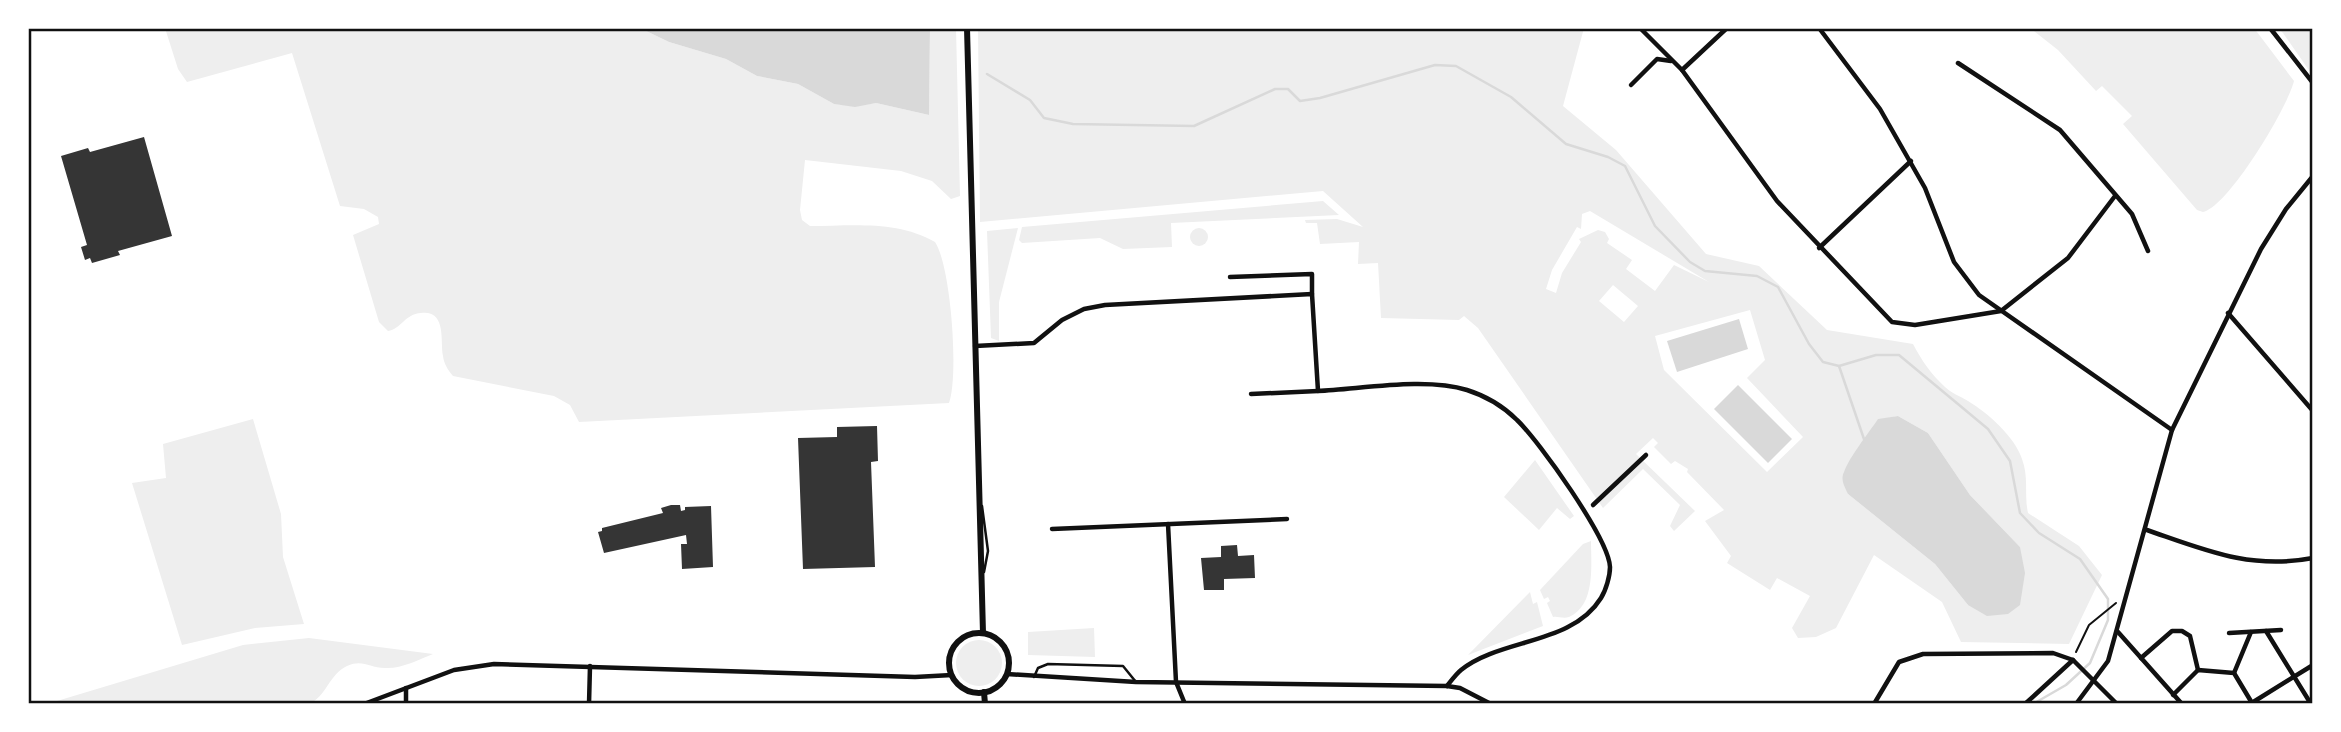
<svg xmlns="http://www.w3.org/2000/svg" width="2341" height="732" font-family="Karla,sans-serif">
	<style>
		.green { fill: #eee; fill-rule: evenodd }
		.water { fill: #d9d9d9 }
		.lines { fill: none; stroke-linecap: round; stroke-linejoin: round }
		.stream { stroke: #d9d9d9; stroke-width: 2.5 }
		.building { fill: #353535 }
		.path { stroke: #111; stroke-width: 2 }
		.service { stroke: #111; stroke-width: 2.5 }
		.minor { stroke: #111; stroke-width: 4.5 }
		.tertiary { stroke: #111; stroke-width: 6 }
		.neatline { fill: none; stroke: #111; stroke-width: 2.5 }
	</style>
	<rect width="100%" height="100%" fill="#fff"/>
	<g class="green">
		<path d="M165 28H640L669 42 726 59 757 76 798 84 834 104 855 106 876 103 929 115 930 28H956L960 196 951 199 932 181 901 171 805 160 800 210 802 220 810 226C852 226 897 220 935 242 951 266 959 376 949 403L579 422 570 405 554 396 453 376C448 370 444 364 443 356 440 341 447 310 421 313 405 314 401 329 388 331L379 322 353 235 379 224 378 217 364 209 340 206 292 53 187 82 178 69Z"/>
		<path d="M978 28H1584L1563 106 1616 150 1706 254 1759 266 1827 330 1913 344C1922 361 1931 374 1945 387 1951 393 1960 396 1968 401 1988 413 2015 437 2022 459 2029 477 2024 495 2028 513L2079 546 2102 575 2069 644 1961 642 1942 602 1874 555 1836 628 1816 637 1798 638 1792 628 1810 596 1777 578 1770 590 1727 563 1731 556 1705 521 1724 510 1687 472 1688 469 1675 461 1671 464 1654 447 1658 443 1653 438 1636 454 1695 511 1674 531 1670 526 1680 505 1643 469 1603 508 1478 328 1464 316 1459 320 1381 318 1378 263 1358 264 1359 242 1320 244 1317 223H1306L1305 220 1337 219 1363 227 1323 191 980 222ZM1590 211 1709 282 1674 265 1655 291 1626 269 1632 260 1607 243 1609 239 1605 232 1598 230 1579 239 1581 242 1562 273 1556 293 1546 289 1552 270 1577 227 1581 229 1582 214ZM1613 285 1638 306 1624 322 1599 301ZM1750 310 1765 360 1747 378 1803 437 1767 472 1664 370 1655 336ZM1898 416 1928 433 1970 495 2020 547 1968 605 1935 564 1848 494 1844 472 1878 420Z"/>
		<path d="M2030 28H2254L2294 81C2287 109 2228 207 2203 212L2197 210 2123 124 2132 116 2102 86 2096 91 2058 50Z"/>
		<polygon points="2278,28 2313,28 2313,76 2283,33"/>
		<polygon points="1323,201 1339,215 1171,223 1172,247 1123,249 1100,238 1022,243 1019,240 1022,227"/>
		<polygon points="1018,228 999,302 999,341 991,338 987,231"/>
		<circle cx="1199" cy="237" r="9"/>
		<polygon points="253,419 281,514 283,557 304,624 255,628 182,645 132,483 166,478 163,444"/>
		<polygon points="1535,460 1574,516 1570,519 1557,508 1539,530 1504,497"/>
		<path d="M1591 541C1591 565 1596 605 1569 617 1563 619 1558 616 1553 617L1547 603 1550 601 1548 597 1544 599 1540 590 1583 544Z"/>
		<polygon points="1530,592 1533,604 1537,602 1543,626 1468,655"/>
		<polygon points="1094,628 1095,657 1028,655 1028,632"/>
		<path d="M309 638 433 654C418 660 401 669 385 668 369 668 363 659 347 666 329 674 326 698 308 704H47L243 645Z"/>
		<circle cx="979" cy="663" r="23"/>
	</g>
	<g class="water">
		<polygon points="640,28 930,28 929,115 876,103 855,107 834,104 798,84 757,76 726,59 669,42"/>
		<polygon points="1739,319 1748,349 1677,372 1667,341"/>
		<polygon points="1738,385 1792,439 1768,463 1714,409"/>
		<path d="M1898 416 1928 433 1970 495 2020 547 2025 573 2020 605 2008 614 1987 616 1968 605 1935 564 1848 494C1845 487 1840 480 1844 472 1850 456 1868 434 1878 419Z"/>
	</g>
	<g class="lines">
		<g class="stream">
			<polyline points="987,74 1030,100 1044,118 1073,124 1194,126 1275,89 1288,89 1300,101 1320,98 1435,65 1456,66 1511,97 1566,144 1608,157 1625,166 1655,226 1690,262 1705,271 1757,276 1778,287 1809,344 1823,362 1839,366 1876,355 1899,355 1988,429 2010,461 2020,513 2039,533 2080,559 2108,599 2108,620 2090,663 2066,685 2033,704"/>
			<polyline points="1839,366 1865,442"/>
		</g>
	</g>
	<g class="building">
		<polygon points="144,137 172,236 118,251 120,255 92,263 90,258 85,260 81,247 87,245 61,156 88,148 90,152"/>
		<polygon points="877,426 878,461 871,462 875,567 803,569 798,438 837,437 837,427"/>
		<polygon points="671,505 680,505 681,511 685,510 685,507 711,506 713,567 682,569 681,544 687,544 686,535 604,553 598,532 602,531 602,528 663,513 661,508"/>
		<polygon points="1237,545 1238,556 1254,555 1255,578 1224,579 1224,590 1204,590 1201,558 1221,557 1221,546"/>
	</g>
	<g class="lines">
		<polyline class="path" points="2076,652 2089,625 2116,603"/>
		<g class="service">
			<polyline points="982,506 988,551 984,572"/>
			<polyline points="1034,677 1038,668 1048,664 1123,666 1136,682"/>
		</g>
		<g class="minor">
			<polyline points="1640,28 1682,70 1777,201 1892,322 1915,325 2001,311 2068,258 2115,196"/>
			<polyline points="1819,28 1880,109 1925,188 1954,262 1979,295 2172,430"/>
			<polyline points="2270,28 2313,83"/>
			<polyline points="1958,63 2060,130 2132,214 2148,251"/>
			<polyline points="1682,70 1727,28"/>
			<polyline points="1631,85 1657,59 1671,61"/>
			<polyline points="1819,248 1911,161"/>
			<polyline points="1230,277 1312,274 1312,294"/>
			<polyline points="2228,313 2313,411"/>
			<path d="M975 346 1034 343 1062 320 1084 309 1105 305 1312 294 1318 391C1362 389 1425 377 1467 390 1486 396 1503 406 1517 420 1539 441 1609 539 1610 567 1610 576 1606 590 1601 598 1572 645 1501 638 1461 670 1456 674 1451 681 1447 686"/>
			<polyline points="1251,394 1318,391"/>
			<polyline points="1593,505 1646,455"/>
			<polyline points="1168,524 1176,682 1185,704"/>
			<polyline points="1052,529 1287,519"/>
			<path d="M2147 530C2205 550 2250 570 2313 558"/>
			<polyline points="2266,631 2311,704"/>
			<polyline points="2118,632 2182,704"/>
			<polyline points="2229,633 2281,630"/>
			<polyline points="2141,658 2172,631 2182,631 2190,636 2198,670"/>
			<polyline points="2234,673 2251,632"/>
			<polyline points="1007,674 1136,682 1447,686 1460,688 1491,704"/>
			<polyline points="406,688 406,704"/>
			<polyline points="2173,695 2198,670 2234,673 2252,703"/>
			<polyline points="364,704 454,670 494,664 915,677 952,675"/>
			<polyline points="589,704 590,666"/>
			<polyline points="1874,704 1899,662 1923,654 2053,653 2073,660 2117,704"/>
			<polyline points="2025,704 2073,660"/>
			<polyline points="2076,704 2108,661 2172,430 2261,249 2286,209 2313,176"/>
			<polyline points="2250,704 2313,665"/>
		</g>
		<g class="tertiary">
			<polyline points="967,28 983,633"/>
			<circle cx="979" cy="663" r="30"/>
			<polyline points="984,692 985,704"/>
		</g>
	</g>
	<rect width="2341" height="732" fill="none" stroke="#ffffff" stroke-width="60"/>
	<rect x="30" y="30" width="2281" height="672" class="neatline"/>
</svg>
